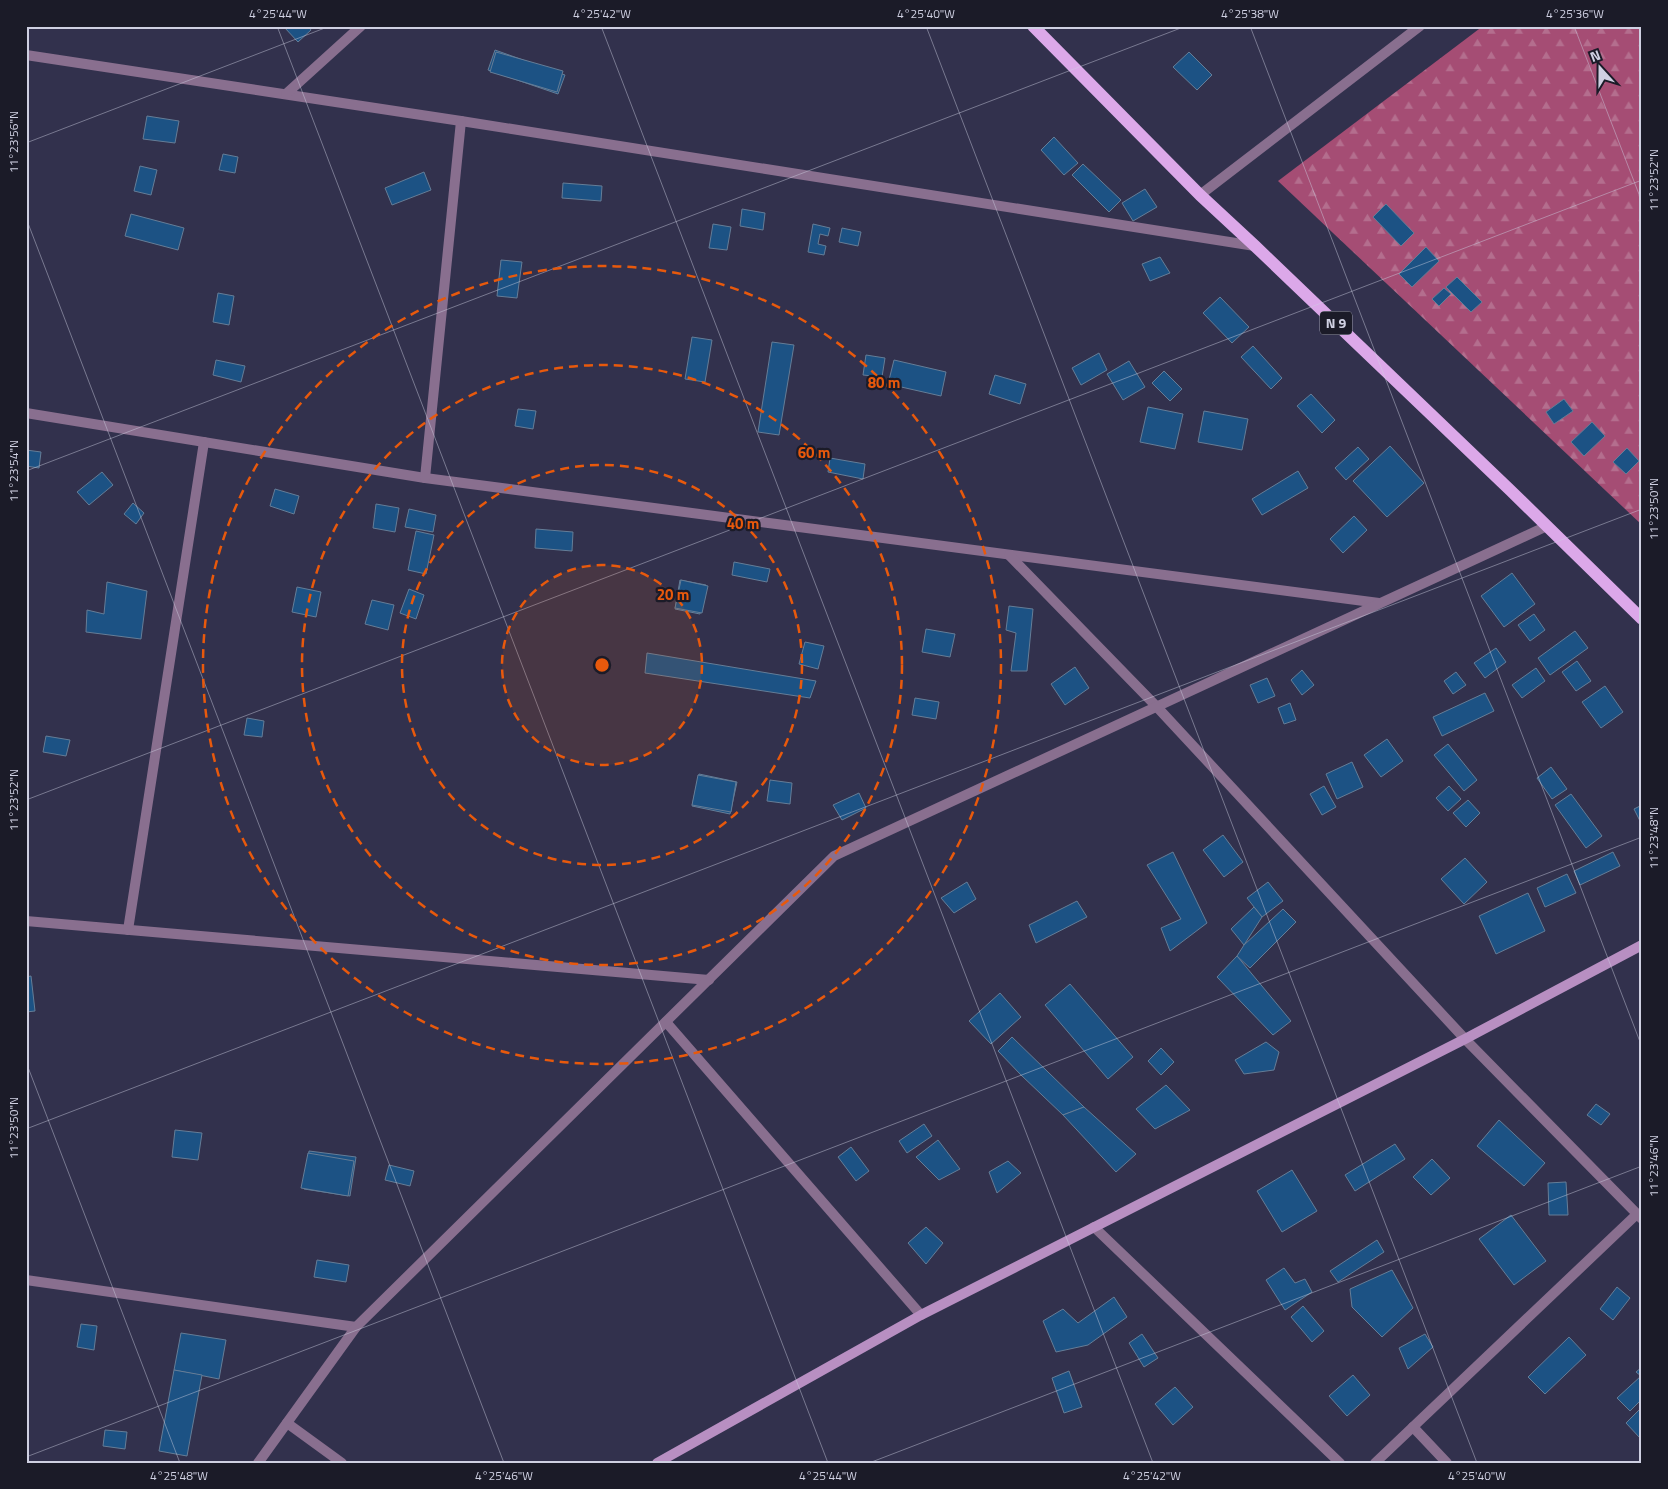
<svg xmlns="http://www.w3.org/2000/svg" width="1668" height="1489" font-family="'Titillium Web',sans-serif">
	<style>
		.forest { fill: url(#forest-firs) }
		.building { fill: #1c5284; stroke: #657d97 }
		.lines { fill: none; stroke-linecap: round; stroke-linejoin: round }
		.street { stroke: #896f8f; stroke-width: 10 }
		.secondary { stroke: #b88fc2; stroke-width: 10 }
		.primary { stroke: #dca8e9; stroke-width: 12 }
		.ticks { fill: none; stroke: #cfd0e2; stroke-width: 1; stroke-opacity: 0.45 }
		.ring { fill: none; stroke: #e8590c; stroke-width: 2.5; stroke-dasharray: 9 6 }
		.labels { text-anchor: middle; stroke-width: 4.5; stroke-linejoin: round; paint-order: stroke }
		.shield { fill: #1b1b28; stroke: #999aaa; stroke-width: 1 }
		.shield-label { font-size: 14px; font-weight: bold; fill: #cfd0e2 }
		.centre { fill: #e8590c; stroke: #1b1b28; stroke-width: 2.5 }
		.ring-label { font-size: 15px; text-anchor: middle; font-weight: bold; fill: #e8590c; stroke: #1b1b28; stroke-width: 4.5; stroke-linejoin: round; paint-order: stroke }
		.neatline { fill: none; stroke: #cfd0e2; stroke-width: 2 }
		.ticks-label { font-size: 12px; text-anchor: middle; fill: #cfd0e2 }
	</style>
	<defs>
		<pattern id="forest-firs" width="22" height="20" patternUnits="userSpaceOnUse" patternTransform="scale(1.25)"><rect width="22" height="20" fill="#a54d74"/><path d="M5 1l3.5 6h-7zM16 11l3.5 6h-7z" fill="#b46e8e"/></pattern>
	</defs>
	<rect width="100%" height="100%" fill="#32314d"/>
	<polygon class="forest" points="1483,26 1642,26 1642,525 1278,181"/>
	<g class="building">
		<polygon points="285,26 308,26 311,30 298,42 284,27"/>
		<polygon points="495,50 565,75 558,94 488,70"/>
		<polygon points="496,52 563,71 557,92 490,72"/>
		<polygon points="1189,52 1212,75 1197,90 1173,67"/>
		<polygon points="147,116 179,121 175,143 143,139"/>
		<polygon points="1054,137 1078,163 1064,175 1041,150"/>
		<polygon points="223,154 238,157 235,173 219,170"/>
		<polygon points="1083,164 1121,200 1109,212 1072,175"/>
		<polygon points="140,166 157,170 151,195 134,191"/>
		<polygon points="424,172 431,190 392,205 385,188"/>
		<polygon points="563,183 602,186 601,201 562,198"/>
		<polygon points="1145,189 1157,207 1133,221 1122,203"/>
		<polygon points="1386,204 1414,233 1401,246 1373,217"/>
		<polygon points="742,209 765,213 763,230 740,226"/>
		<polygon points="131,214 184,228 178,250 125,236"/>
		<polygon points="713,224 731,227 727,250 709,248"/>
		<polygon points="813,224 830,228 828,236 820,234 818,244 826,246 824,255 808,252"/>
		<polygon points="842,228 861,232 858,246 839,242"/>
		<polygon points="1426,247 1439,261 1412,287 1399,274"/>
		<polygon points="1160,257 1170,273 1150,281 1142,264"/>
		<polygon points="501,260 522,262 517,298 497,296"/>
		<polygon points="1457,277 1482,302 1471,312 1446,287"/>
		<polygon points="1444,288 1451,294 1439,306 1432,299"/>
		<polygon points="218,293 234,296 229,325 213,322"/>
		<polygon points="1220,297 1249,327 1232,343 1203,313"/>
		<polygon points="692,337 712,340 705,382 685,379"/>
		<polygon points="772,342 794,345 779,435 758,432"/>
		<polygon points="1253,346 1282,378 1271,389 1241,357"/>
		<polygon points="1099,353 1107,370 1081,385 1072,368"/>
		<polygon points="866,355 885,358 882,377 863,375"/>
		<polygon points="216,360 245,366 241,382 213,375"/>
		<polygon points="894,360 946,372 941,396 888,384"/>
		<polygon points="1129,361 1145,387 1123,400 1107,374"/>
		<polygon points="1164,371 1182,389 1170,401 1152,383"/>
		<polygon points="995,375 1026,384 1020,404 989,394"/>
		<polygon points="1311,394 1335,420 1322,433 1297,406"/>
		<polygon points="1564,399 1573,411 1554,424 1546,412"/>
		<polygon points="1148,407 1183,414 1175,449 1140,442"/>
		<polygon points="518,409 536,411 533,429 515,426"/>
		<polygon points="1204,411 1248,419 1242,450 1198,442"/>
		<polygon points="1592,422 1605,436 1584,456 1571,442"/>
		<polygon points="1390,446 1424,483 1387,517 1353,481"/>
		<polygon points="1358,447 1369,459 1346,480 1335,468"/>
		<polygon points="1627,448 1639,461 1626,474 1613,462"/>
		<polygon points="26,450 41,452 39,468 26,466"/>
		<polygon points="830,458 865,464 863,479 828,472"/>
		<polygon points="1298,471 1308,488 1262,515 1252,499"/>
		<polygon points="102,472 113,485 89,505 77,492"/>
		<polygon points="275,489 299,496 294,514 270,506"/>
		<polygon points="133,503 144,513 136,524 124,514"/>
		<polygon points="376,504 399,508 395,532 373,528"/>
		<polygon points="409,509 436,515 433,532 405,527"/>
		<polygon points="1354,516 1367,530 1343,553 1330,539"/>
		<polygon points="536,529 573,532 572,551 535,548"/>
		<polygon points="416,531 434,535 426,574 408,570"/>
		<polygon points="734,562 770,569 767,582 732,575"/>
		<polygon points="1512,573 1535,604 1504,627 1481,596"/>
		<polygon points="680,580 706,585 700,614 675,609"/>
		<polygon points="681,580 708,586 702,613 675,608"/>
		<polygon points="107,582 147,591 141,639 86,632 87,610 104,614"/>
		<polygon points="297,587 321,592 316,617 292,612"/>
		<polygon points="409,589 424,595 416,619 400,613"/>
		<polygon points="372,600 394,605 388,630 365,624"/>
		<polygon points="1009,606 1033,609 1027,671 1011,671 1016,633 1006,630"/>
		<polygon points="1534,614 1545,630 1530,641 1518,625"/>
		<polygon points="926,629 955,634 950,657 922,652"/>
		<polygon points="1575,631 1588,648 1550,675 1538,658"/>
		<polygon points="805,642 824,646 818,669 799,664"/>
		<polygon points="1496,648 1506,662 1485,678 1474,663"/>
		<polygon points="647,653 816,681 810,698 645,673"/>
		<polygon points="1577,661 1591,681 1576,691 1562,672"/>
		<polygon points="1075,667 1089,688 1065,705 1051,684"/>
		<polygon points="1536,668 1545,681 1522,698 1512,685"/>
		<polygon points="1302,670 1314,685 1302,695 1291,680"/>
		<polygon points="1456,672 1466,685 1453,694 1444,681"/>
		<polygon points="1267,678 1275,696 1258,703 1250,685"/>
		<polygon points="1605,686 1623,712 1601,728 1582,702"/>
		<polygon points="1485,693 1494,711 1442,736 1433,717"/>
		<polygon points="915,698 939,702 936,719 912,715"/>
		<polygon points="1290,703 1296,720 1284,724 1278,708"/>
		<polygon points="247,718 264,721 262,737 244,735"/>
		<polygon points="46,736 70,740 66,756 43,752"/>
		<polygon points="1387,739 1403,761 1381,777 1364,755"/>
		<polygon points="1448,744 1477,780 1464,791 1434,755"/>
		<polygon points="1352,762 1363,787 1337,799 1326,774"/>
		<polygon points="1551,767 1567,789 1552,799 1537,778"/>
		<polygon points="699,774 737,782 730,814 692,806"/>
		<polygon points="698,775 736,782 731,812 692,805"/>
		<polygon points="770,780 792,783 790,804 767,801"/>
		<polygon points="1324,786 1336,807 1322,815 1310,794"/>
		<polygon points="1449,786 1461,799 1448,811 1436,798"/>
		<polygon points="859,793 866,808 842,820 833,805"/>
		<polygon points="1571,794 1602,836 1586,848 1555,805"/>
		<polygon points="1468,800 1480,813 1466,827 1453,813"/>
		<polygon points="1642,805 1642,825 1634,809"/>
		<polygon points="1223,835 1243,862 1224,877 1203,850"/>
		<polygon points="1173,852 1207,923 1170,951 1161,928 1181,919 1147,865"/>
		<polygon points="1613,852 1620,866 1580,885 1574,871"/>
		<polygon points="1465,858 1487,882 1464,904 1441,879"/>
		<polygon points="1567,874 1576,893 1545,907 1537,888"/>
		<polygon points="967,882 976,899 954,913 941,898"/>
		<polygon points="1268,882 1283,901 1262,917 1247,898"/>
		<polygon points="1528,893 1545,931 1496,954 1479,916"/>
		<polygon points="1077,901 1087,917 1036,943 1029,925"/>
		<polygon points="1254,907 1262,917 1244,945 1231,929"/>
		<polygon points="1283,909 1296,922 1250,968 1237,956 1244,945"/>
		<polygon points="1237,956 1291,1021 1273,1035 1217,977"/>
		<polygon points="31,976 35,1011 26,1012 26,977"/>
		<polygon points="1070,984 1133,1057 1108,1079 1045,1005"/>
		<polygon points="1000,993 1021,1017 991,1044 969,1021"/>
		<polygon points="1012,1037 1084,1107 1063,1115 1021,1075 998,1051"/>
		<polygon points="1266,1042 1279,1052 1274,1070 1244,1074 1235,1060"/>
		<polygon points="1161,1048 1174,1062 1161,1075 1148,1061"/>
		<polygon points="1166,1085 1190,1110 1155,1129 1136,1109"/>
		<polygon points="1596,1104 1610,1114 1601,1125 1587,1115"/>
		<polygon points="1084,1107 1136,1154 1116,1172 1063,1115"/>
		<polygon points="1499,1120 1545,1163 1524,1186 1477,1146"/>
		<polygon points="924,1124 932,1136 907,1153 899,1141"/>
		<polygon points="175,1130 202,1133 198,1160 172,1157"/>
		<polygon points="938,1140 960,1169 939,1180 916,1157"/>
		<polygon points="1395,1144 1405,1159 1355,1191 1345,1175"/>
		<polygon points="851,1147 869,1171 856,1181 838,1157"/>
		<polygon points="309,1151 356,1157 350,1196 304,1189"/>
		<polygon points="308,1153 354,1161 348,1196 301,1188"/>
		<polygon points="1432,1159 1450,1178 1431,1195 1413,1177"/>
		<polygon points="1008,1161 1021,1173 997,1193 989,1172"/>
		<polygon points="389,1165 414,1171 410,1186 385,1180"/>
		<polygon points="1292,1170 1317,1211 1282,1232 1257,1191"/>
		<polygon points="1566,1182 1568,1215 1549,1215 1548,1183"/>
		<polygon points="1511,1215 1546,1261 1514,1285 1479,1239"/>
		<polygon points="926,1227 943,1243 926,1264 908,1243"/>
		<polygon points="1377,1240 1384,1252 1338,1282 1330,1271"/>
		<polygon points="317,1260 349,1265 346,1282 314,1277"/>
		<polygon points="1284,1268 1295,1283 1305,1279 1312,1292 1285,1310 1266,1280"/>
		<polygon points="1392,1270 1413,1308 1382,1337 1352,1307 1350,1289"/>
		<polygon points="1617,1287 1630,1298 1613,1320 1600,1309"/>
		<polygon points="1114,1297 1127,1317 1088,1345 1056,1352 1043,1321 1063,1309 1078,1323"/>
		<polygon points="1303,1306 1324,1331 1312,1342 1291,1317"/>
		<polygon points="81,1324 97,1326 94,1350 77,1347"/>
		<polygon points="181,1333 226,1340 219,1379 174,1370"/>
		<polygon points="1142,1334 1158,1358 1144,1367 1129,1343"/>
		<polygon points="1425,1334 1433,1347 1408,1369 1399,1348"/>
		<polygon points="1569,1337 1586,1355 1545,1394 1528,1377"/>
		<polygon points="1642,1367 1642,1399 1630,1411 1617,1398 1641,1376 1636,1372"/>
		<polygon points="174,1370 202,1375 187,1456 159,1451"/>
		<polygon points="1069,1371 1082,1407 1064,1413 1052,1378"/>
		<polygon points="1353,1375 1370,1395 1347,1416 1329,1396"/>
		<polygon points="1175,1387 1193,1407 1173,1425 1155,1404"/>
		<polygon points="1642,1407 1642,1437 1640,1438 1626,1423"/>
		<polygon points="105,1430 127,1432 125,1449 103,1446"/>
	</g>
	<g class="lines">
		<g class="street">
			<polyline points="26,55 461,121 1255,246"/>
			<polyline points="286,94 361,26"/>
			<polyline points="1200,195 1420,26"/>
			<polyline points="26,413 425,478 1379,603"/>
			<polyline points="425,478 461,121"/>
			<polyline points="1009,555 1157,707 1465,1039 1642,1219"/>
			<polyline points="26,921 709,980"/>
			<polyline points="128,930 204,442"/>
			<polyline points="666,1022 921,1315"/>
			<polyline points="1094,1227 1340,1463"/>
			<polyline points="26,1280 356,1327"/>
			<polyline points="287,1423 342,1463"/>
			<polyline points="1413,1427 1447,1463"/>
			<polyline points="258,1463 356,1327 834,856 1547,526"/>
			<polyline points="1375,1463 1637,1214"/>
		</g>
		<polyline class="secondary" points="657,1463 921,1315 1465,1039 1642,945"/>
		<polyline class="primary" points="1033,26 1200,195 1255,246 1510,490 1642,619"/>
	</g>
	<path class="ticks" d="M277 26 828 1463M601 26 1153 1463M926 26 1477 1463M1250 26 1642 1047M1574 26 1642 202M26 143 330 26M26 218 504 1463M26 471 1186 26M26 800 1642 180M26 1062 180 1463M26 1129 1642 509M26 1457 1642 837M869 1463 1642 1166"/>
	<circle cx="602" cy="665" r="100" fill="#e8590c" fill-opacity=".12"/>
	<g class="ring">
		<circle cx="602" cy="665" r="100"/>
		<circle cx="602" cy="665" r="200"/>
		<circle cx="602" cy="665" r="300"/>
		<circle cx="602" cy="665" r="399"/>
	</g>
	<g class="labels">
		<rect class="shield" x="1320" y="311.5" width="32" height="23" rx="4"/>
		<g class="shield-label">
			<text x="1336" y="328">N 9</text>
		</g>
	</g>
	<circle cx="602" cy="665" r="8" class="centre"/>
	<g class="ring-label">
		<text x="884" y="388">80 m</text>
		<text x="814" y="458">60 m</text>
		<text x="743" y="529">40 m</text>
		<text x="673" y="600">20 m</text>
	</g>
	<rect width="1668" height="1489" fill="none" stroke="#1b1b28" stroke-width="55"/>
	<g transform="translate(1600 68) rotate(339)" stroke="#1b1b28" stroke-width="4" paint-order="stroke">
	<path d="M0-4L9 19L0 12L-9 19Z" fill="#cfd0e2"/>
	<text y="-8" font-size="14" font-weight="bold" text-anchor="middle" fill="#cfd0e2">N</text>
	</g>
	<rect x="28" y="28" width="1612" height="1434" class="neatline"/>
	<g class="ticks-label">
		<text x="278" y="18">4°25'44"W</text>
		<text x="602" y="18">4°25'42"W</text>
		<text x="926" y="18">4°25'40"W</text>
		<text x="1250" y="18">4°25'38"W</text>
		<text x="1575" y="18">4°25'36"W</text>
		<text transform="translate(14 142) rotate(-90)" y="4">11°23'56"N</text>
		<text transform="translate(1654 180) rotate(-90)" y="4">11°23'52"N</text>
		<text transform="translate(14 471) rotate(-90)" y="4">11°23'54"N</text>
		<text transform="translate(1654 509) rotate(-90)" y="4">11°23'50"N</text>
		<text transform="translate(14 800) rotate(-90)" y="4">11°23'52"N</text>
		<text transform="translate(1654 838) rotate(-90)" y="4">11°23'48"N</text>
		<text transform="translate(14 1128) rotate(-90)" y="4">11°23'50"N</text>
		<text transform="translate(1654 1166) rotate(-90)" y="4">11°23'46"N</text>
		<text x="179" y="1480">4°25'48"W</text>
		<text x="504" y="1480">4°25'46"W</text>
		<text x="828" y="1480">4°25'44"W</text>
		<text x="1152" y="1480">4°25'42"W</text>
		<text x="1477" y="1480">4°25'40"W</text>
	</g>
</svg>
